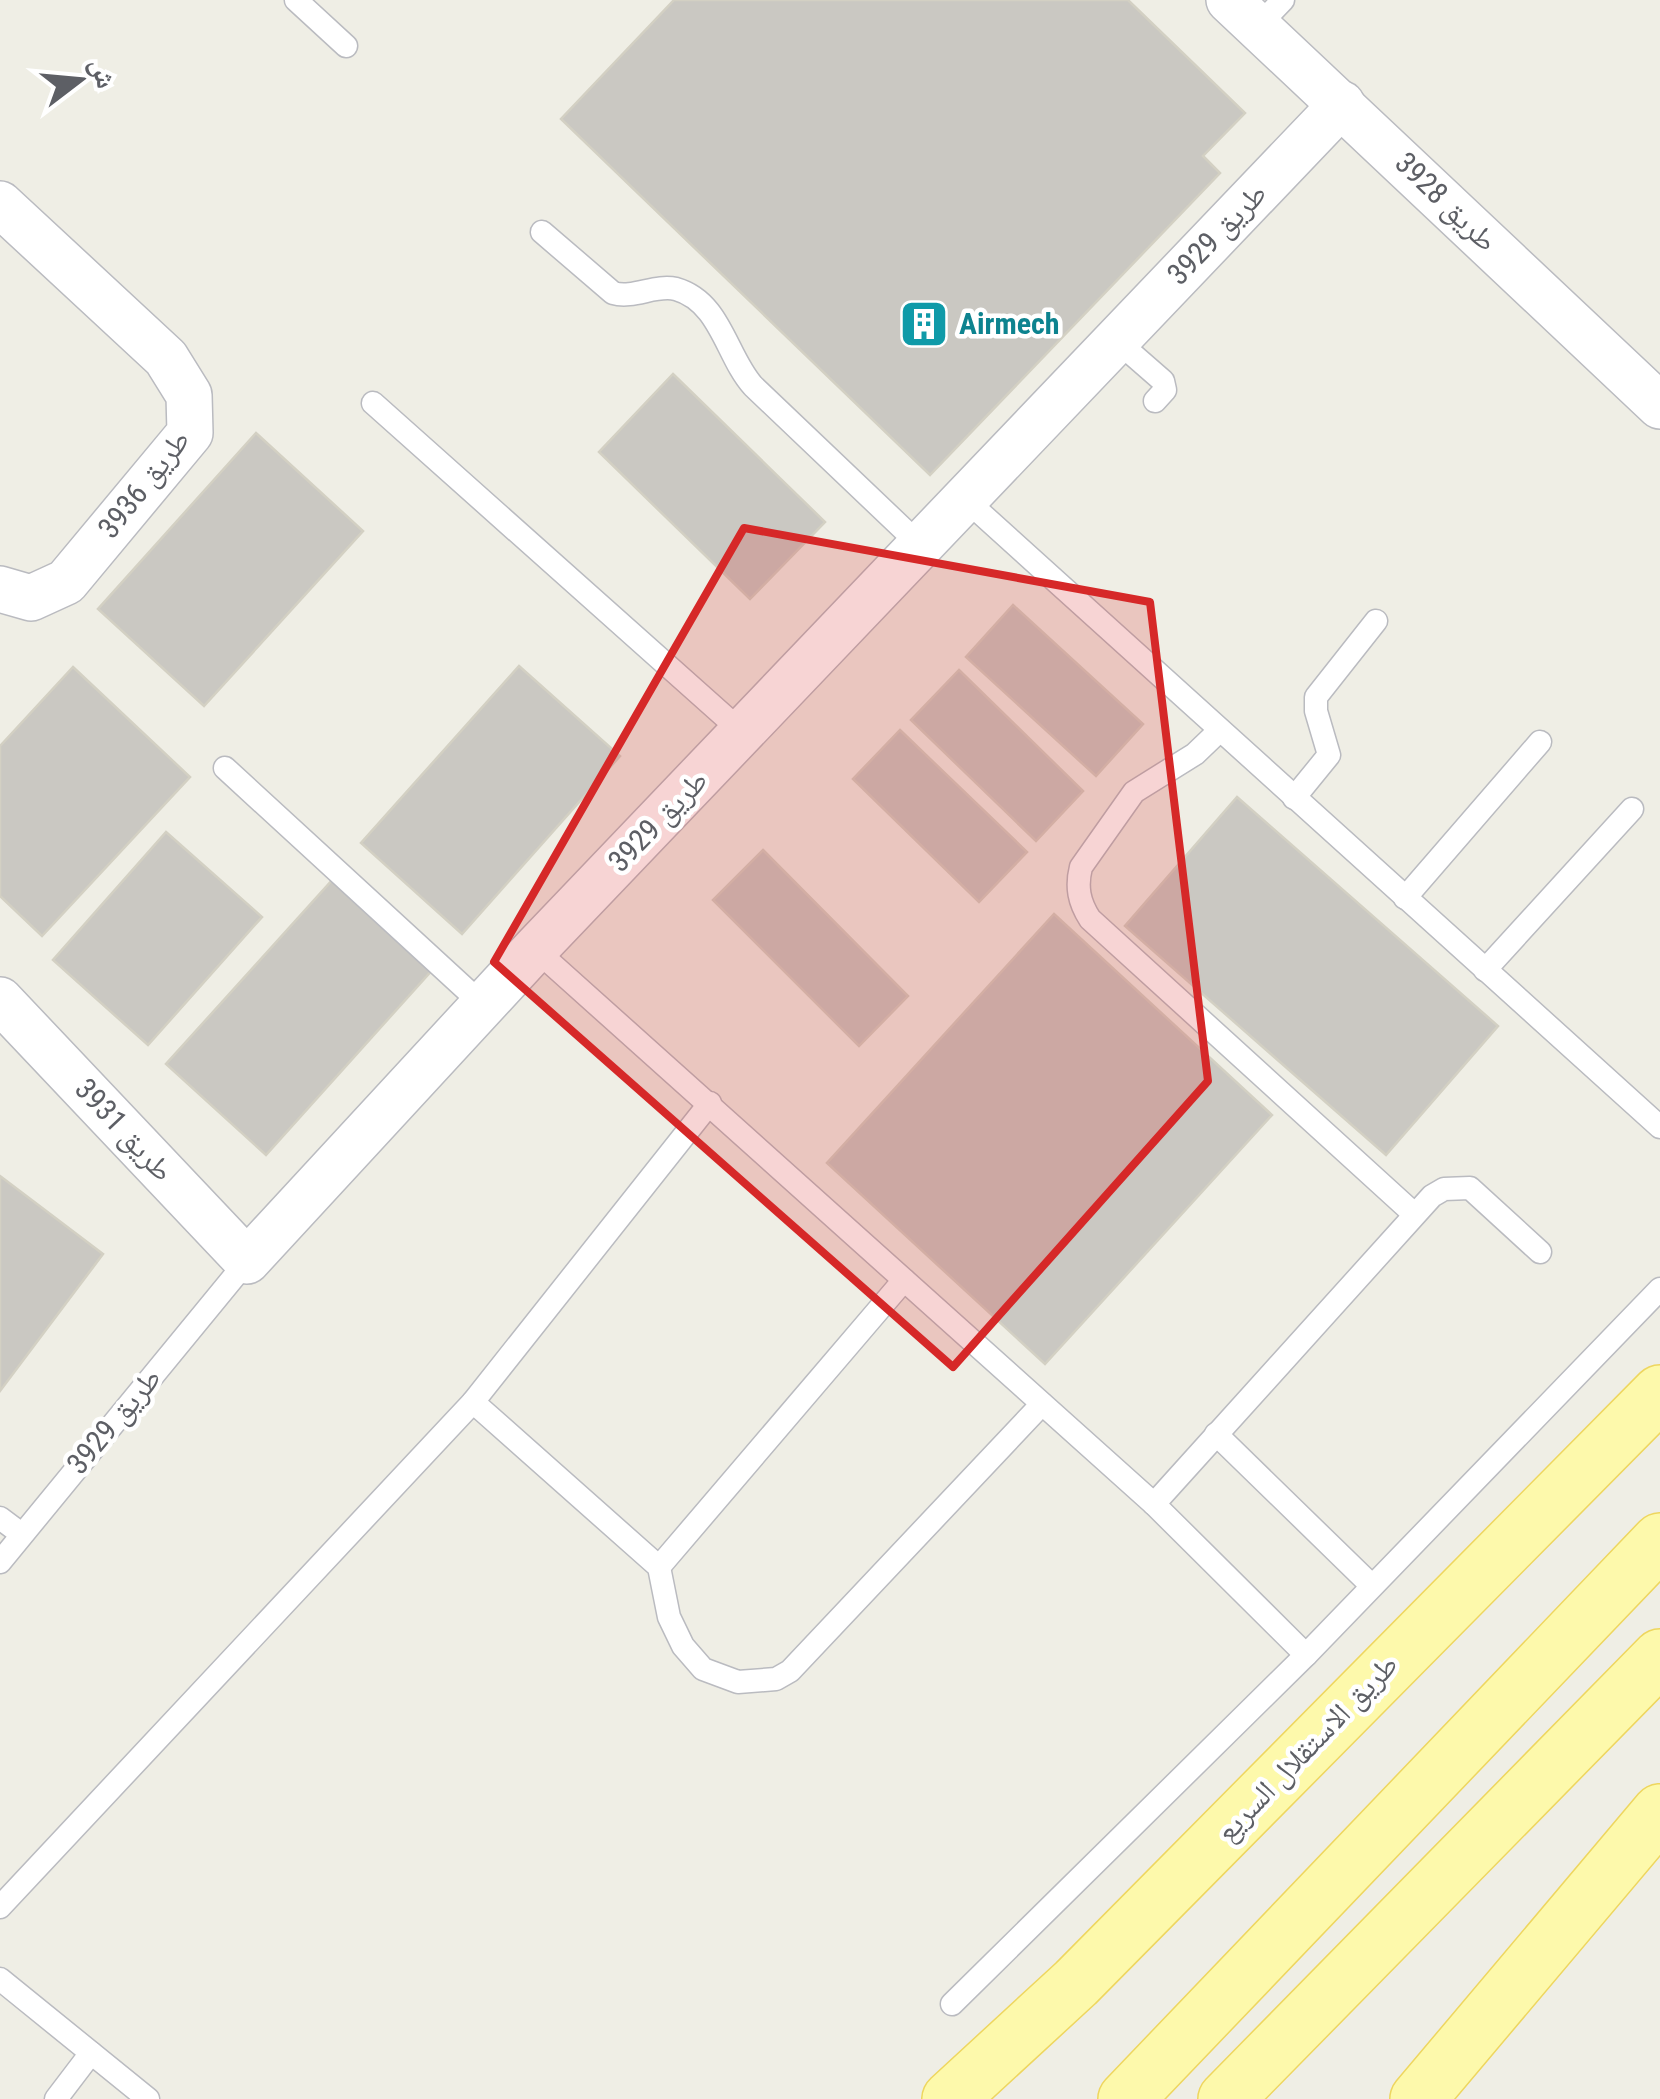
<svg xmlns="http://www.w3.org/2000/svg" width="1660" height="2099" font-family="'Roboto Condensed','Noto Naskh Arabic',sans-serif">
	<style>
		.building { fill: #cac8c2; stroke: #d3d0c3; stroke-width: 2.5 }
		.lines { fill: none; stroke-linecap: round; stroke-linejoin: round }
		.service-casing { stroke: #babbc0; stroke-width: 25 }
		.minor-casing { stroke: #babbc0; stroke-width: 48 }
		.primary-casing { stroke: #eed65f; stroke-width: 58 }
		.service { stroke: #fff; stroke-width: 22 }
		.minor { stroke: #fff; stroke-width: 45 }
		.primary { stroke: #fdf9ab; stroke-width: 55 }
		.marked { fill: #d62828; fill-opacity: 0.2; stroke: #d62828; stroke-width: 8; stroke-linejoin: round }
		.labels { text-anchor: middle; stroke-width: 9; stroke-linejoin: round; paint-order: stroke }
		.street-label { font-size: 30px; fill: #5d5f65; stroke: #fff }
		.culture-label { font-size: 30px; font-weight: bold; fill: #0d838f; stroke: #fff; text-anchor: start }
	</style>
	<rect width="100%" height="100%" fill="#efeee5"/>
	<g class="building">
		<polygon points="674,0 1128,0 1245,113 1203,156 1220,173 930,475 561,119"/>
		<polygon points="673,374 825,522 750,599 599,452"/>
		<polygon points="256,433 363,531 204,706 98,609"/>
		<polygon points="1013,605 1143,724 1096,776 966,657"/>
		<polygon points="519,666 620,756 462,934 361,843"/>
		<polygon points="73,667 190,777 42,936 0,896 0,746"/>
		<polygon points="959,670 1083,791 1036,841 911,720"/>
		<polygon points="900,730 1027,852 979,902 853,779"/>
		<polygon points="1237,797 1498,1026 1386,1155 1125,926"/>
		<polygon points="166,832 262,917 148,1045 53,960"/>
		<polygon points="763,850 908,996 859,1046 713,900"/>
		<polygon points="334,878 434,968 266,1155 166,1064"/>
		<polygon points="1054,914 1272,1115 1045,1364 827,1163"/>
		<polygon points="0,1176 103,1254 0,1391"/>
	</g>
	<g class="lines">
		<g class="service-casing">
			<g id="service">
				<polyline points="296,0 346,46"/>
				<polyline points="1258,26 1283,0"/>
				<path d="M542 232 613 293C634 299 655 284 676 289 721 302 726 356 753 386L920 545"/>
				<polyline points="1116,340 1163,381 1165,390 1155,401"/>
				<polyline points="373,403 742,732"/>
				<polyline points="965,499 1660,1127"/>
				<path d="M1220 730 1195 754 1134 792 1081 867C1076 887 1079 902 1090 919L1413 1213"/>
				<polyline points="225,768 483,1005"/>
				<polyline points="1294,798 1329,755 1316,711 1316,697 1376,621"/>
				<polyline points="1405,898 1540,742"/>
				<polyline points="535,949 1154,1504 1306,1655"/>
				<polyline points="1485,970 1632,809"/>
				<polyline points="473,1402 659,1567 669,1617 683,1646 703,1669 738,1682 776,1679 790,1671 1042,1404"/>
				<polyline points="1216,1434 1371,1585"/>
				<polyline points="1154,1504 1432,1196 1444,1189 1470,1188 1540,1252"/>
				<polyline points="0,1518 20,1533"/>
				<polyline points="0,1562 247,1261"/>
				<polyline points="659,1567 904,1280"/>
				<polyline points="0,1907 473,1402 710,1103"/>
				<polyline points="0,1979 148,2099"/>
				<polyline points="952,2004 1306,1655 1660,1289"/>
				<polyline points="56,2099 91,2053"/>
			</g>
		</g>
		<g class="minor-casing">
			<g id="minor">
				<polyline points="1229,0 1660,406"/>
				<polyline points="0,204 166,358 189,395 190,433 66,582 31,598 0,589"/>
				<polyline points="0,1000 247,1261 535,949 1342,104"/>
			</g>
		</g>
		<g class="primary-casing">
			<g id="primary">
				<polyline points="950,2099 1076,1983 1660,1393"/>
				<polyline points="1126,2099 1660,1541"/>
				<polyline points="1226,2099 1660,1657"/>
				<polyline points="1418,2099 1660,1812"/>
			</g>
		</g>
		<use href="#service" class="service"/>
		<use href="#minor" class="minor"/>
		<use href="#primary" class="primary"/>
	</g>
	<path class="marked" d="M744 528 1150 602 1208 1081 953 1367 494 962Z"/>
	<defs>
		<g id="building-square" transform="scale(2.5)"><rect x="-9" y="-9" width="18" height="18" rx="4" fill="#0f9aa8" stroke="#fff"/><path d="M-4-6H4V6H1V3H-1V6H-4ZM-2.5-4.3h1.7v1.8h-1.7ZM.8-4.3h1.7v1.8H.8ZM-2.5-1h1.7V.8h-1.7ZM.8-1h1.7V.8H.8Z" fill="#fff"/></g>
	</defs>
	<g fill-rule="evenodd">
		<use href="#building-square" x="924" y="324"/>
	</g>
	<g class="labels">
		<g class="street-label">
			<text transform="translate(1446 202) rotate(44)" y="10">طريق 3928</text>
			<text transform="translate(1217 234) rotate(-46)" y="10">طريق 3929</text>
			<text transform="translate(144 484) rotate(-52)" y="10">طريق 3936</text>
			<text transform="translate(658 821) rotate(-46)" y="10">طريق 3929</text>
			<text transform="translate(124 1130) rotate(47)" y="10">طريق 3931</text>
			<text transform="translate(114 1421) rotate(-50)" y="10">طريق 3929</text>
			<text transform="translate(1307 1748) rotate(-46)" y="10">طريق الاستقلال السريع</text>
		</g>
		<g class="culture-label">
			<text x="959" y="334">Airmech</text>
		</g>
	</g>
	<g transform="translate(80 80) rotate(74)" stroke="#ffffff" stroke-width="8" paint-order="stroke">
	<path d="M0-8L18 38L0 25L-18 38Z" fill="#5d5f65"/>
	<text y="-15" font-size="28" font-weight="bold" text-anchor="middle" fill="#5d5f65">ش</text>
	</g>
</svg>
